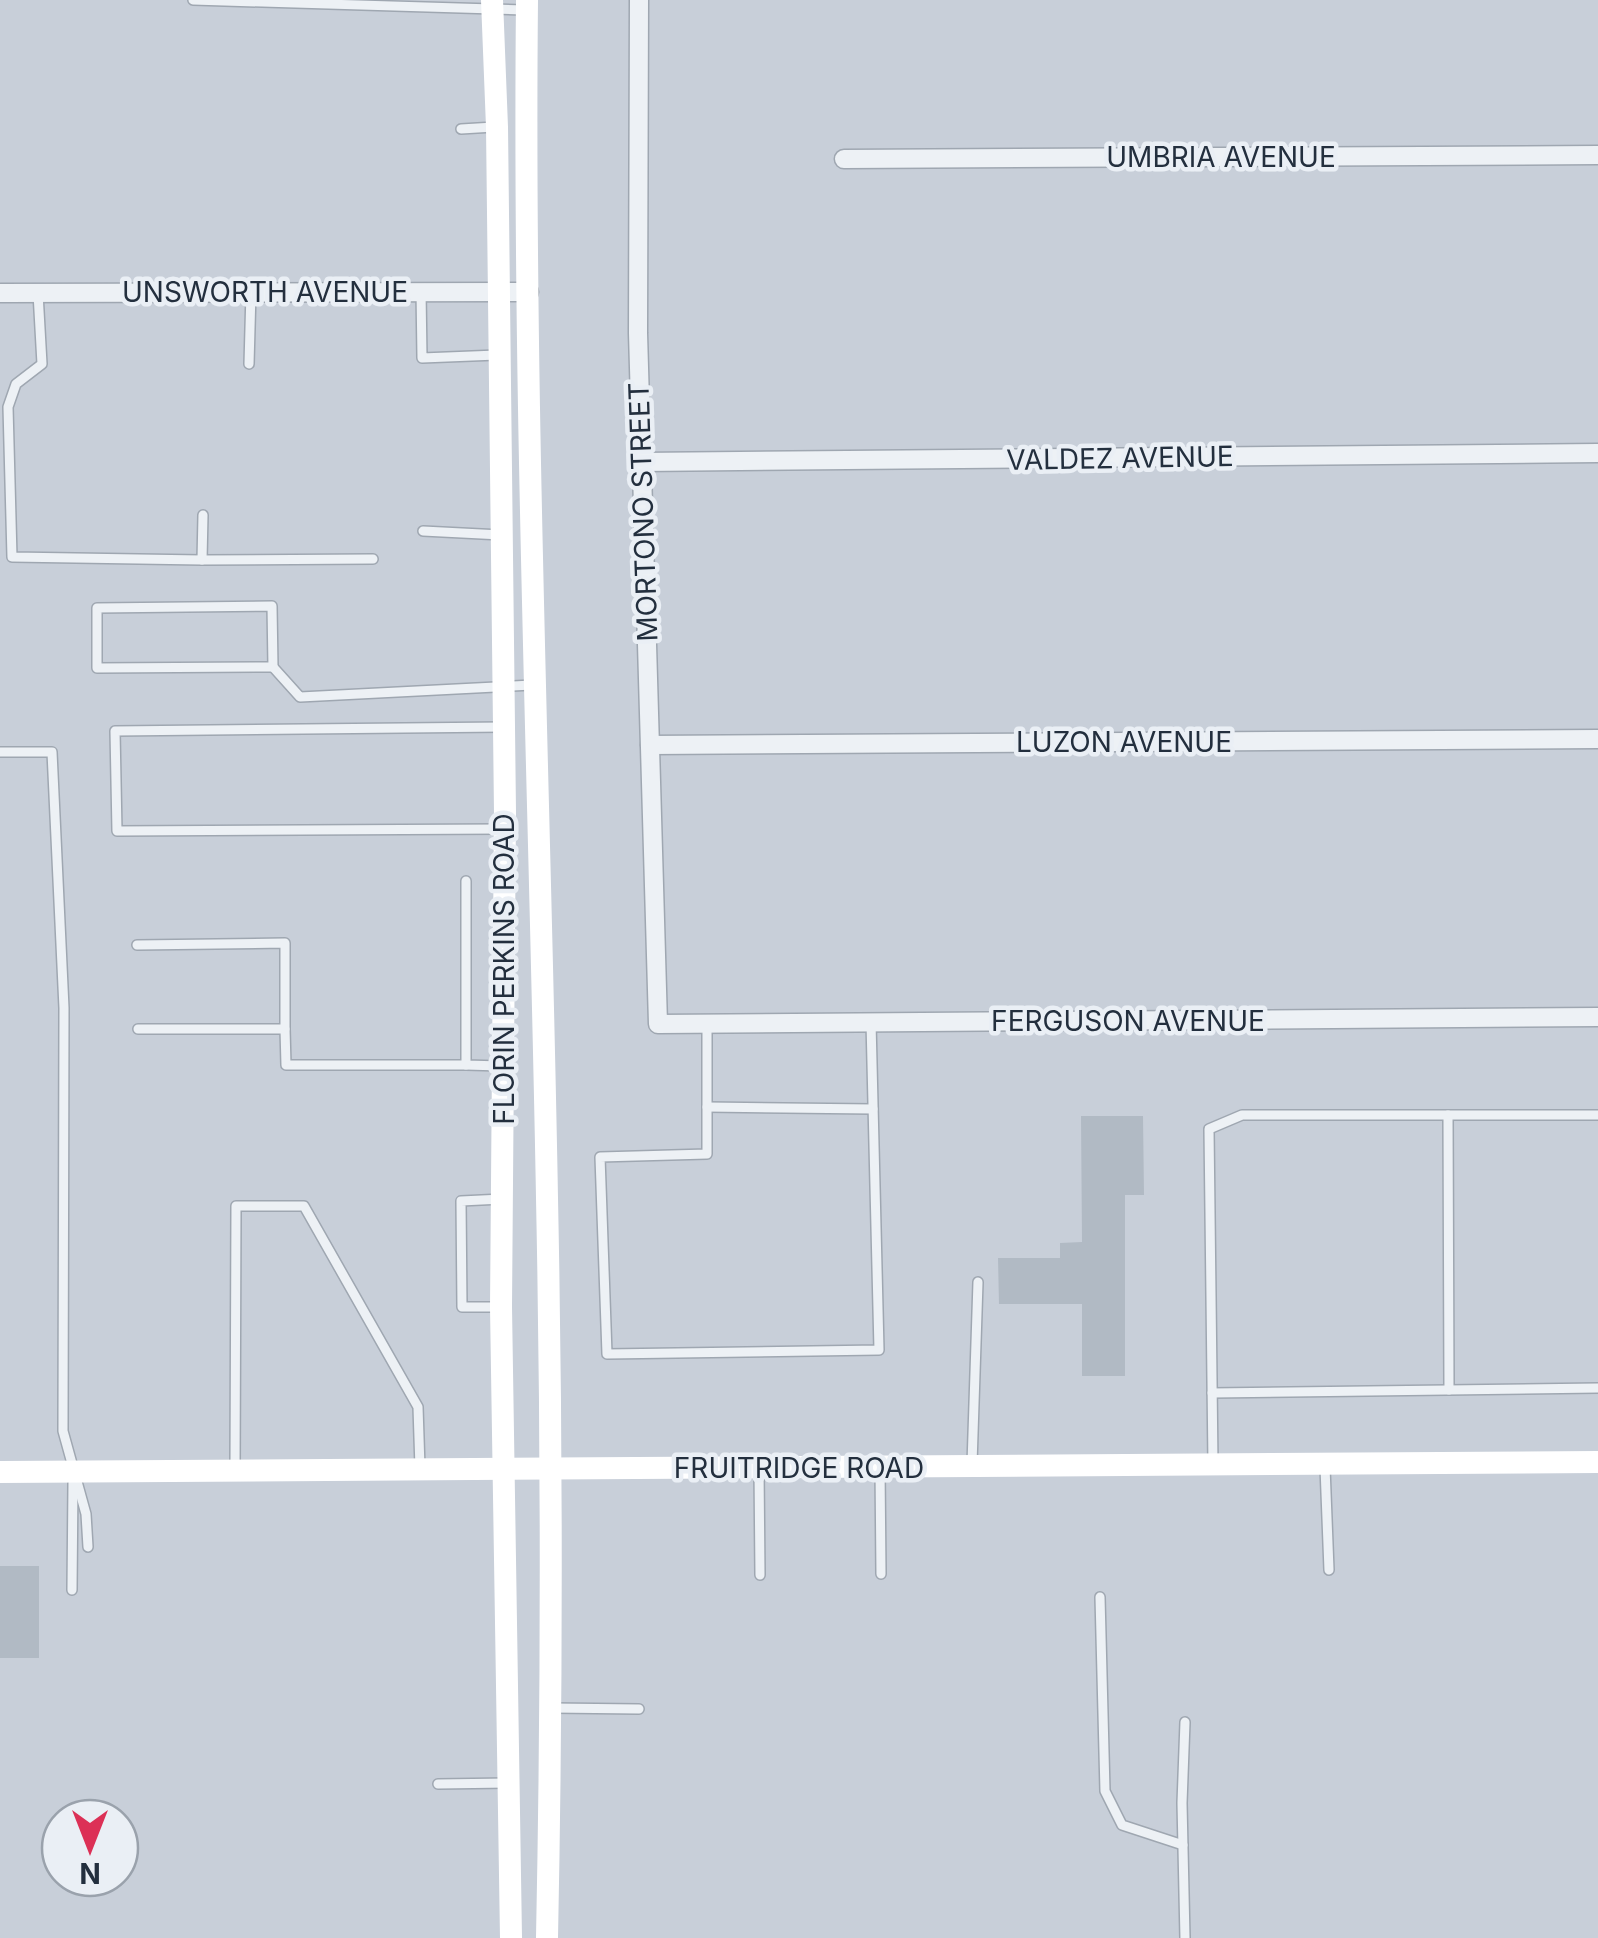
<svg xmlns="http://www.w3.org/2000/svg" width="1598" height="1938" font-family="Inter,sans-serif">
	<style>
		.built { fill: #c8cfd9; fill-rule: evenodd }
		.building { fill: #b1bac4 }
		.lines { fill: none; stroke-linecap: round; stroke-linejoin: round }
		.lane-casing { stroke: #9fa7b1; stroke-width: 12 }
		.street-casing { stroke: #9fa7b1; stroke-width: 21 }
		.lane { stroke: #edf1f5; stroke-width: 9 }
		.street { stroke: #edf1f5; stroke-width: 18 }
		.secondary { stroke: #fff; stroke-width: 22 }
		.labels { text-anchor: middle; stroke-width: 9; stroke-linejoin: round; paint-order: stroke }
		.street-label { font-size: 28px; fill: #232f3e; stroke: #eaeff5 }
	</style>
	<rect width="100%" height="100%" fill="#dae0e7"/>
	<path class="built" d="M0 0H1598V1938H0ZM60 1818H120V1878H60Z"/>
	<g class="building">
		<polygon points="1081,1116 1143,1116 1144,1195 1125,1195 1125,1376 1082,1376 1082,1304 999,1304 998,1258 1060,1258 1060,1243 1082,1242"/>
		<rect x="0" y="1566" width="39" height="92"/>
	</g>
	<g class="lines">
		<g class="lane-casing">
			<g id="lane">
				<polyline points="193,0 523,10"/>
				<polyline points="461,129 494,127"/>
				<polyline points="421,291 422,358 497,355"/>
				<polyline points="38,293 42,364 16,384 8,407 12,557 202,560 203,515"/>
				<polyline points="249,364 251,292"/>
				<polyline points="423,531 501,535"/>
				<polyline points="202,560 373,559"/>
				<polygon points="272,606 273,667 97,668 97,608"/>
				<polyline points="273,667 300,697 532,685"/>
				<polyline points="0,752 52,752 64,1008 63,1431 86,1514 88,1547"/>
				<polyline points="502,829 117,831 115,731 504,727"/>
				<polyline points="466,881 466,1065 501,1066"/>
				<polyline points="137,945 285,943 285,1029"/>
				<polyline points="707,1024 707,1154 600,1157 607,1354 879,1350 871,1022"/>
				<polyline points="138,1029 285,1029 286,1065 466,1065"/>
				<polyline points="707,1107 873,1109"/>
				<polyline points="1448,1115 1449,1390"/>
				<polyline points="498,1307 462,1307 461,1201 502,1199"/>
				<polyline points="1212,1393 1598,1388"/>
				<polyline points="972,1464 978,1282"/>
				<polyline points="1213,1464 1209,1129 1242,1115 1598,1115"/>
				<polyline points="1325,1467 1329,1570"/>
				<polyline points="880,1468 881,1574"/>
				<polyline points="759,1469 760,1575"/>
				<polyline points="235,1471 236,1206 304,1206 418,1407 420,1468"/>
				<polyline points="72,1590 73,1483"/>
				<polyline points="1100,1597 1105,1791 1122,1825 1183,1845"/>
				<polyline points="552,1708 639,1709"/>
				<polyline points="1185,1722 1182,1803 1185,1938"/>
				<polyline points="438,1784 508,1783"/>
			</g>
		</g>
		<g class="street-casing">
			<g id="street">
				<polyline points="639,0 638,333 658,1024 1598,1017"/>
				<polyline points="844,159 1598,155"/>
				<polyline points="0,293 529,292"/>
				<polyline points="642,462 1598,453"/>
				<polyline points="650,745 1598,739"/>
			</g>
		</g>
		<use href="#lane" class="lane"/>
		<use href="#street" class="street"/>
		<g class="secondary">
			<polyline points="492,0 497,127 505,813 501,1307 511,1938"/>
			<path d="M527 0C523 399 540 799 547 1198 552 1444 552 1691 547 1938"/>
			<polyline points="0,1472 1598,1462"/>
		</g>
	</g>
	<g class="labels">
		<g class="street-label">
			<text x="1221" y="167">UMBRIA AVENUE</text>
			<text x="265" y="302">UNSWORTH AVENUE</text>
			<text transform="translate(1120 458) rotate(-1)" y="10">VALDEZ AVENUE</text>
			<text transform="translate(643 512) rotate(-92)" y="10">MORTONO STREET</text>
			<text x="1124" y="752">LUZON AVENUE</text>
			<text transform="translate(504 969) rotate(-90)" y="10">FLORIN PERKINS ROAD</text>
			<text x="1128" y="1031">FERGUSON AVENUE</text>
			<text x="799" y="1478">FRUITRIDGE ROAD</text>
		</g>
	</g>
	<g transform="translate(90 1848) rotate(180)"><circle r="48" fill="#eaeff5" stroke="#9aa2ac" stroke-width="2.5"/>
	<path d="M0-8L18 38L0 25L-18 38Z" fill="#dc3056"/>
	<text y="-15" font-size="28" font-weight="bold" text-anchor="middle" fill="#232f3e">N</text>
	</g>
</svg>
